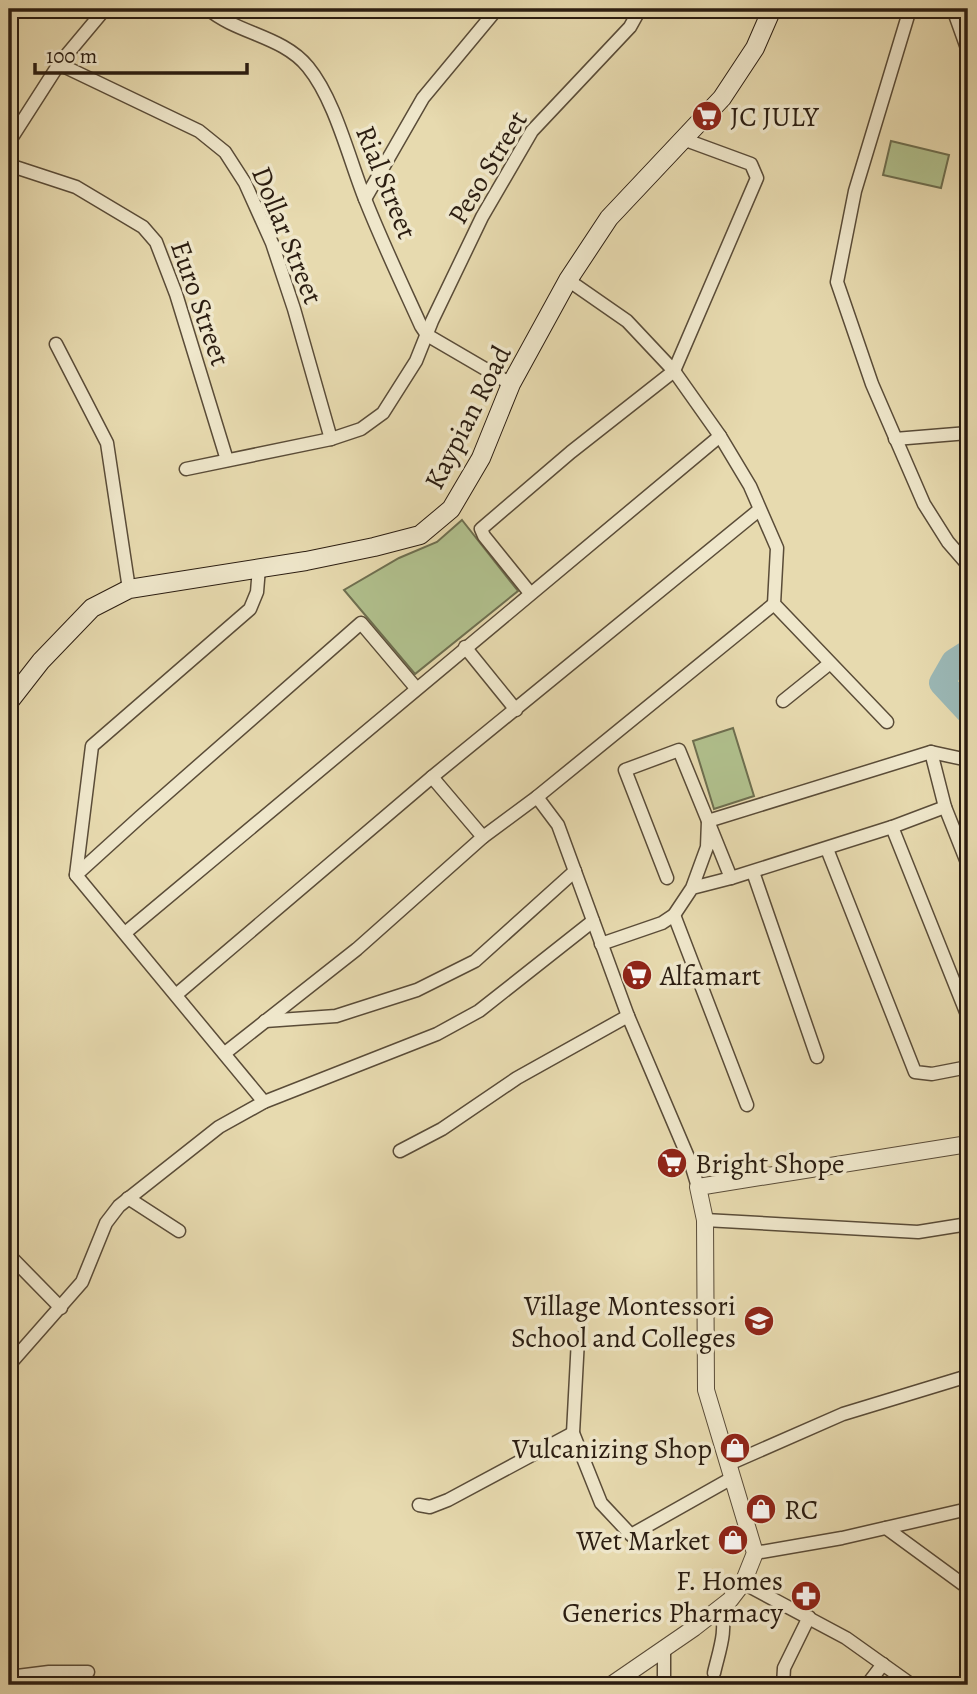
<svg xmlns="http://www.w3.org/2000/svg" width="977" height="1694" font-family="Alegreya,serif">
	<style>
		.green { fill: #b1c18e; stroke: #6e6f50; stroke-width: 2 }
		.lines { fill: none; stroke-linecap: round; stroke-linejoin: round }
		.river { stroke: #9bb8b6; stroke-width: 26 }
		.minor-casing { stroke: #5a4c38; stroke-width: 15 }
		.tertiary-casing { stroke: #5a4c38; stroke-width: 18 }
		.secondary-casing { stroke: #2b1d11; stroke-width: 20 }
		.minor { stroke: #efe7cb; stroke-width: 12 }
		.tertiary { stroke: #efe7cb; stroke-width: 16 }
		.secondary { stroke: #efe7cb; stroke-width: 18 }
		.labels { text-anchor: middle; stroke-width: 7; stroke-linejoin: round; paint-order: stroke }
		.poi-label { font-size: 28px; fill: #2b1d11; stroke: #efe7cb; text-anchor: start }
		.street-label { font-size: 28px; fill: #2b1d11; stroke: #efe7cb }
	</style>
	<rect width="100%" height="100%" fill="#e7daaf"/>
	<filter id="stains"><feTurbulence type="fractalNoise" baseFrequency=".00286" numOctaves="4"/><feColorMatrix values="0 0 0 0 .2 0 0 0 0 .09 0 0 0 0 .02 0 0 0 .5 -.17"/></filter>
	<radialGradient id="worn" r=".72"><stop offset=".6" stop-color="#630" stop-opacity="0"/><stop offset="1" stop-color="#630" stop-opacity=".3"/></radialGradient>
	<g class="green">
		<polygon points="891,141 949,155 941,188 883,175"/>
		<polygon points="462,520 518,591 415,674 344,590 399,558 437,542"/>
		<polygon points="733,728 754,796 714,809 693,741"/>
	</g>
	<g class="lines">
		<polyline class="river" points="968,653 954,662 942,683 968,711"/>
		<g class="minor-casing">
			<g id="minor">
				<path d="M208 9C238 34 283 36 308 67 335 100 349 159 365 199 382 242 402 284 421 326L427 335 511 384"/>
				<polyline points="910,9 855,191 837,282 872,384 924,504 948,542 968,565"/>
				<polyline points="953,9 968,51"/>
				<polyline points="59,64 199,131 225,152 245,183 272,243 294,309 331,439"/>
				<polyline points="9,142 59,64 105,9"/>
				<polyline points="9,165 76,187 143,227 156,242 176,294 227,460"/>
				<polyline points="365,199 423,98 497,9"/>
				<polyline points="568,280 627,321 674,371 720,436 750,486 777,548 774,604 887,722"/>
				<polyline points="56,344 107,443 129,589"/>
				<polyline points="895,439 968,433"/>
				<polyline points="186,469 331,439 361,429 383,413 416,361 432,321 482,217 532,131 630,27 640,9"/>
				<polyline points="259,568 257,592 250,609 92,746 76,875 264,1102"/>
				<polyline points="530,593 484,536 481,529 571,452 674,371 757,178 751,164 683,139"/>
				<polyline points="465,647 516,710"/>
				<polyline points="783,701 829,664"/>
				<polyline points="931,752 945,807 968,865"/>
				<polyline points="432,777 483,837"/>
				<polyline points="537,797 558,825 628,1016 691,1164 698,1187"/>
				<polyline points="892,827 968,1017"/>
				<polyline points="827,849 915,1072 932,1074 968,1067"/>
				<polyline points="753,872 817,1057"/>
				<polyline points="76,875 140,817 361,623 416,688"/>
				<polyline points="667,878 625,770 679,750 708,821 931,752 968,760"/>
				<polyline points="731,878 892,827 945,807"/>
				<polyline points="674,915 747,1105"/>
				<polyline points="125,933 720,436"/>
				<polyline points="601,944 662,923 674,915 692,888 707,847 708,821 731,878 692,888"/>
				<polyline points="177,994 432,777 759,510"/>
				<polyline points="265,1021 336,1016 417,990 475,961 575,871"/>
				<polyline points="225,1053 357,949 483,837 537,797 774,604"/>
				<polyline points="400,1151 442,1129 517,1078 628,1016"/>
				<polyline points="128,1198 179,1231"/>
				<polyline points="705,1220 918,1232 968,1224"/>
				<polyline points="9,1255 61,1308"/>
				<polyline points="578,1339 573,1433 601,1503 631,1535 732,1478"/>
				<polyline points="9,1365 82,1282 106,1223 119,1206 219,1127 264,1102 437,1034 479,1011 593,921"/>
				<polyline points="729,1464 843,1414 968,1376"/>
				<polyline points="419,1505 430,1507 448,1500 573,1433"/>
				<polyline points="886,1528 968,1588"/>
				<polyline points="755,1553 842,1538 968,1509"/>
				<polyline points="743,1583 846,1638 912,1685"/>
				<polyline points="664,1648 664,1685"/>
				<path d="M714 1673C719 1651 728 1629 720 1608"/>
				<polyline points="9,1677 49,1672 88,1672"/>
				<polyline points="783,1685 784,1668 809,1617"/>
				<polyline points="867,1685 883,1664"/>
			</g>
		</g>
		<g class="tertiary-casing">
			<polyline id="tertiary" points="611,1685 694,1628 730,1600 743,1583 755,1553 706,1390 705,1220 698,1187 968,1144"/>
		</g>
		<g class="secondary-casing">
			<polyline id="secondary" points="9,702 41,661 92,608 129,589 306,561 374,547 420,535 451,509 481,458 511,384 568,280 609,218 722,98 755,48 772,9"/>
		</g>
		<use href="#minor" class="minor"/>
		<use href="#tertiary" class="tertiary"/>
		<use href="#secondary" class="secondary"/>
	</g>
	<defs>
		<g id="supermarket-disc" transform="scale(1.575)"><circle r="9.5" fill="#8f2418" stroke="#efe7cb"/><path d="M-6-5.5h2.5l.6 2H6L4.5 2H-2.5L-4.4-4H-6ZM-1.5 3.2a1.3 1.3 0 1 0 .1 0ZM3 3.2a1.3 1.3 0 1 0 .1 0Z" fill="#fff"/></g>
		<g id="school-disc" transform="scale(1.575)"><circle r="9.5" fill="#8f2418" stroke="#efe7cb"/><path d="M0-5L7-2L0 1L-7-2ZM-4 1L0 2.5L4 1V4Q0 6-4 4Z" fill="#fff"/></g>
		<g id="shop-disc" transform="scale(1.575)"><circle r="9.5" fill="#8f2418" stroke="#efe7cb"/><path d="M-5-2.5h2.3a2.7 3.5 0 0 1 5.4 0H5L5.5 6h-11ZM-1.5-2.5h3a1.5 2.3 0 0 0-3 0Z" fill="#fff"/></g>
		<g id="pharmacy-disc" transform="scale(1.575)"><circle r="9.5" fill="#8f2418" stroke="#efe7cb"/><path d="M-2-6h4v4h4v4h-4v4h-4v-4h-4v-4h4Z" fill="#fff"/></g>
	</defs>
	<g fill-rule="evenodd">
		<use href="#supermarket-disc" x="707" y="116"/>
		<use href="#supermarket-disc" x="637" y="975"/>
		<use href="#supermarket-disc" x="672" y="1163"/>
		<use href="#school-disc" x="759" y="1321"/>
		<use href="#shop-disc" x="735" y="1448"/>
		<use href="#shop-disc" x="761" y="1509"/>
		<use href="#shop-disc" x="733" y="1540"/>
		<use href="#pharmacy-disc" x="806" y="1596"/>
	</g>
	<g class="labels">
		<g class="poi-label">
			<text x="730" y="126">JC JULY</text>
			<text x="660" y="985">Alfamart</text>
			<text x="695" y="1173">Bright Shope</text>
			<text x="736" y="1315" text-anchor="end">Village Montessori<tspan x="736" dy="32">School and Colleges</tspan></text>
			<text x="712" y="1458" text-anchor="end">Vulcanizing Shop</text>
			<text x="784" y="1519">RC</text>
			<text x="710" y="1550" text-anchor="end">Wet Market</text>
			<text x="783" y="1590" text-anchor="end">F. Homes<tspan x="783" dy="32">Generics Pharmacy</tspan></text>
		</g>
		<g class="street-label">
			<text transform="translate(487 167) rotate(-59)" y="10">Peso Street</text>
			<text transform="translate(387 182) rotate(68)" y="10">Rial Street</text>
			<text transform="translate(288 235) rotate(68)" y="10">Dollar Street</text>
			<text transform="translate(201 303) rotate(71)" y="10">Euro Street</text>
			<text transform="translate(467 417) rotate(-63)" y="10">Kaypian Road</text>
		</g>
	</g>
	<rect width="977" height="1694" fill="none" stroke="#e7daaf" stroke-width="35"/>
	<rect x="10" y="10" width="956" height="1673" fill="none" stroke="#2b1d11" stroke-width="3.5"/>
	<rect x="18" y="18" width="942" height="1659" fill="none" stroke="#2b1d11" stroke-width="2"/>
	<path d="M35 63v10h212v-10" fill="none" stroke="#2b1d11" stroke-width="3.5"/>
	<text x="46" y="63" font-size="21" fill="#2b1d11" stroke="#efe7cb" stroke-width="5" paint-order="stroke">100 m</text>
	<rect width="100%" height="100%" filter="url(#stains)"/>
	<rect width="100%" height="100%" fill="url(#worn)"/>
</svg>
